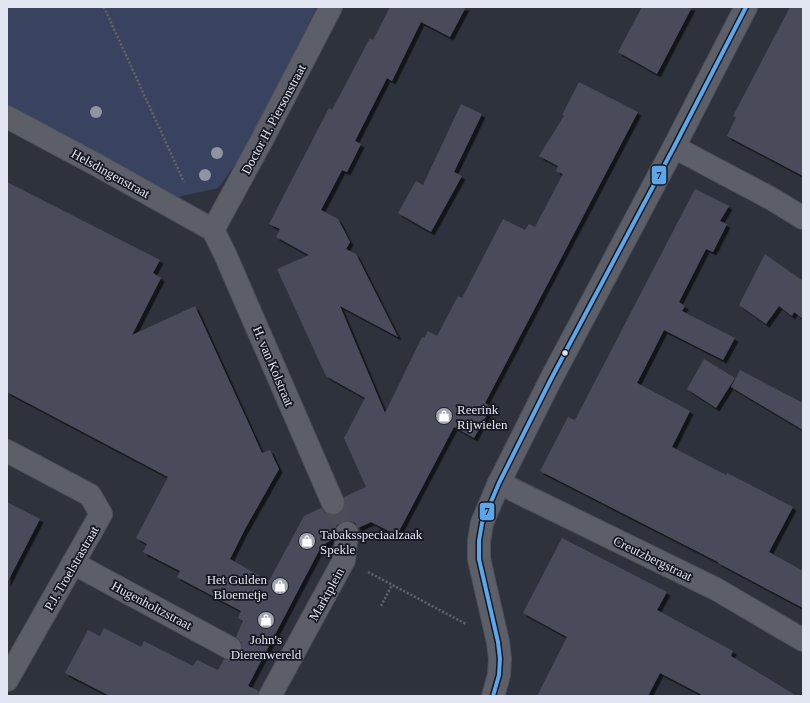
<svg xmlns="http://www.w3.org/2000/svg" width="810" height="703" font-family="Georgia,serif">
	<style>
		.green { fill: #39425e }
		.building { fill: #484c5a; filter: url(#shadow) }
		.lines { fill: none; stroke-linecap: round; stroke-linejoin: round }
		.street-tunnel { stroke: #494d57; stroke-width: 22; stroke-dasharray: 22 11; stroke-linecap: butt }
		.street-casing { stroke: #4c4f59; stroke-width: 24 }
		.path { stroke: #63656c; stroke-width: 2.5; stroke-dasharray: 2 2; stroke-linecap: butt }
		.street { stroke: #5c5f67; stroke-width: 22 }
		.bus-1-casing { stroke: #141720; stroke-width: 7 }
		.bus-1 { stroke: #5aa8eb; stroke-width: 4 }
		.tree { fill: #8f94a1 }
		.bus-dot { fill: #e2e6f3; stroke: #141720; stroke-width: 1.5 }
		.labels { text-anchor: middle; stroke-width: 3.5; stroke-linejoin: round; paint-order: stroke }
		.street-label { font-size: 13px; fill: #e2e6f3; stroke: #141720 }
		.poi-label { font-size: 13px; fill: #e2e6f3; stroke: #141720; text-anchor: start }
		.line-badge { stroke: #141720; stroke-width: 1.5 }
		.pale-badge-label { font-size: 11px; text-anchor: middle; font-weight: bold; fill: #111 }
	</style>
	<defs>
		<filter id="shadow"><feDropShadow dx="3.5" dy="3.5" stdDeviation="0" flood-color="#0009"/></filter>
	</defs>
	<rect width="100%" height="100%" fill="#2e323c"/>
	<polygon class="green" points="7,7 317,7 243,154 218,188 178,197 7,106"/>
	<g class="building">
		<polygon points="390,7 466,7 450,37 421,22 392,81 387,78 355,141 361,144 347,172 342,170 321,210 338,219 350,242 346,249 356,254 398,337 340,306 385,413 422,337 424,338 428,331 437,336 458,296 462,298 503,219 525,230 529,224 535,227 563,174 556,171 558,166 539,156 564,116 562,115 579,82 638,112 485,403 491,407 474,438 454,427 397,535 371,522 358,528 355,523 349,521 342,521 337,525 335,531 334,539 322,545 248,686 259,691 258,696 110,696 65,673 88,630 100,636 104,628 141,647 144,641 193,666 197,660 218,670 224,659 230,660 236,659 241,654 242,647 241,642 236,637 243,621 238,618 241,611 177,577 180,571 143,552 147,544 136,538 168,477 7,392 7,182 160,260 153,273 161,278 132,335 195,306 262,453 270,450 279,469 245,529 230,559 269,581 304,516 321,508 325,513 331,515 338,514 343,511 345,505 344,497 366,487 344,438 365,398 326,376 277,269 309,255 276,237 280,229 269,224 329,108 332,110 370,38 373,40"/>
		<polygon points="642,7 692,7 657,74 618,52"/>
		<polygon points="790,7 803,7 803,176 727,136 736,117 733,116"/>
		<polygon points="461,104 482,114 454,172 462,176 431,232 398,213 416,181 423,185"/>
		<polygon points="695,189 729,206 720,221 727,224 713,252 706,249 679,302 685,306 682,311 735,338 723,360 664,330 637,383 690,411 672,447 726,475 727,473 793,507 769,552 803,571 803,608 718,563 718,562 540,471 568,417 575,420"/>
		<polygon points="765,254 803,281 803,319 794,312 792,316 779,306 766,324 739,305"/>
		<polygon points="704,359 735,378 716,408 687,389"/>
		<polygon points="740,370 803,403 803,430 731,387"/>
		<polygon points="7,502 40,519 7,583"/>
		<polygon points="562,538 667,592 657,610 733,651 731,656 797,696 704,696 660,673 648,696 537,696 567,637 523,613"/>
	</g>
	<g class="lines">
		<polyline class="street-tunnel" points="333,503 347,533"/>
		<g class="street-casing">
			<g id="street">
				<polyline points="7,117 97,165 213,230"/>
				<polyline points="674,147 772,199 803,218"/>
				<polyline points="213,230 225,254 333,503"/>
				<polyline points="213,230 263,138 331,7"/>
				<polyline points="7,451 90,495 101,514 7,680"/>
				<polyline points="499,483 716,589 803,640"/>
				<polyline points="73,563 230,648"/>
				<polyline points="270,696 344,560 347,533"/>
				<polyline points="493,696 499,675 500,659 498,642 479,559 479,541 482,523 499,483 551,379 674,147 746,7"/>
			</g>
		</g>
		<g class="path">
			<polyline points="104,7 184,182"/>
			<polyline points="368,572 466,624"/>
			<polyline points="381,606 392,585"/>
		</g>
		<use href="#street" class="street"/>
		<g class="bus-1-casing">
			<polyline id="bus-1" points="493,696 499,675 500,659 498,642 479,559 479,541 482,523 499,483 551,379 674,147 746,7"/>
		</g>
		<use href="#bus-1" class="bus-1"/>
	</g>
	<g class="tree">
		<circle cx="96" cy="112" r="6"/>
		<circle cx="217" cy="153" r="6"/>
		<circle cx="205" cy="175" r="6"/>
	</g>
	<defs>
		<g id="shop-disc" transform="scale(0.9)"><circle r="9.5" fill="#a3a7b3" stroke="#141720"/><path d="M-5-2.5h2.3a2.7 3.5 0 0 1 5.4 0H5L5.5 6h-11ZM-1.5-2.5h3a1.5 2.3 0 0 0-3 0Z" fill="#fff"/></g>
	</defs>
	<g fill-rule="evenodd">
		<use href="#shop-disc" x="444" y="416"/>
		<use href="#shop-disc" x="307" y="541"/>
		<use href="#shop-disc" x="280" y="586"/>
		<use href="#shop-disc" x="266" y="620"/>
	</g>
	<circle class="bus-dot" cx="565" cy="353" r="3.5"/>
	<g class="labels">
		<g class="street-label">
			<text transform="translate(273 119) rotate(-62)" y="5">Doctor H. Piersonstraat</text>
			<text transform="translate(111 173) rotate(29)" y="5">Helsdingenstraat</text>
			<text transform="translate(274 366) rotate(67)" y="5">H. van Kolstraat</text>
			<text transform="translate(653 558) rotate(26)" y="5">Creutzbergstraat</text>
			<text transform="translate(71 568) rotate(-60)" y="5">P.J. Troelstrastraat</text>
			<text transform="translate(326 594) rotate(-61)" y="5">Marktplein</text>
			<text transform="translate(152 605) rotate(28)" y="5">Hugenholtzstraat</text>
		</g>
		<g class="poi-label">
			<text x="457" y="414">Reerink<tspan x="457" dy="15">Rijwielen</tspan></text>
			<text x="320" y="539">Tabaksspeciaalzaak<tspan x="320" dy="15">Spekle</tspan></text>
			<text x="267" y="584" text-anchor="end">Het Gulden<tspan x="267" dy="15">Bloemetje</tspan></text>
			<text x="266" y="644" text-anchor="middle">John's<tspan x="266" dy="15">Dierenwereld</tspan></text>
		</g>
	</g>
	<g class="line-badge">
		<rect x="651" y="165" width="16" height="20" rx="4" fill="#5aa8eb"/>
		<rect x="479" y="502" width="16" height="19" rx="4" fill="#5aa8eb"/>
	</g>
	<g class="pale-badge-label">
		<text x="659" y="179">7</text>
		<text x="487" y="515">7</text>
	</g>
	<rect width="810" height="703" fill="none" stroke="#e2e6f3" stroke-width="16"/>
</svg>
